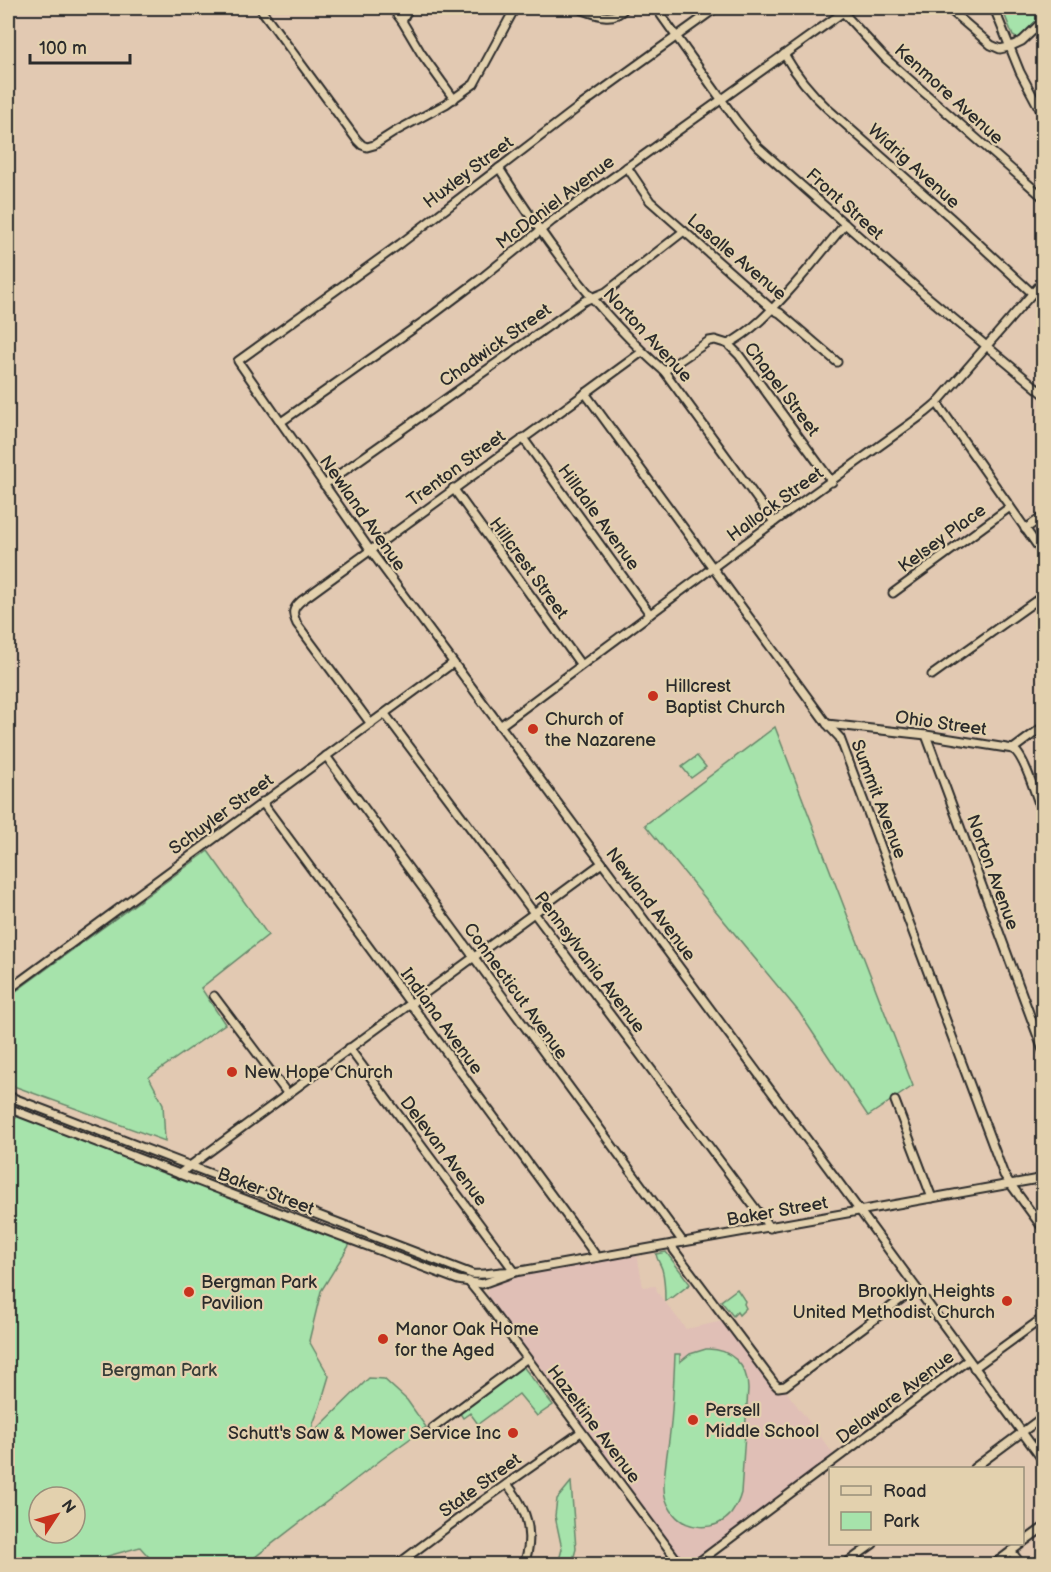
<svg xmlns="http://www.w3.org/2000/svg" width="1051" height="1572" font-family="'Balsamiq Sans',sans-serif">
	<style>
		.built { fill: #e0bfb6 }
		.green { fill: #a6e3ab; stroke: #68876b; stroke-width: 1.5; fill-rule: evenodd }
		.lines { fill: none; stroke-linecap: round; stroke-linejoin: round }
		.minor-casing { stroke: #2b2b2b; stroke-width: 11 }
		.minor { stroke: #e3d1ae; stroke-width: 7 }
		.poi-dot { fill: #c8321e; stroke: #e3d1ae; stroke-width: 2 }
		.labels { text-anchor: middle; stroke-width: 4.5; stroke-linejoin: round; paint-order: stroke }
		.street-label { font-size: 18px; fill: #2b2b2b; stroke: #e3d1ae }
		.poi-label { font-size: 18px; fill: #2b2b2b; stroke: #e3d1ae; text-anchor: start }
		.park-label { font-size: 18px; fill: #373d38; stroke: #e3d1ae }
	</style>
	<rect width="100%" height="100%" fill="#e2c9b2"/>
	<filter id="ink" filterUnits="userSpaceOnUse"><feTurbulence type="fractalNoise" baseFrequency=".0167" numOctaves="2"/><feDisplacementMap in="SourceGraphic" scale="12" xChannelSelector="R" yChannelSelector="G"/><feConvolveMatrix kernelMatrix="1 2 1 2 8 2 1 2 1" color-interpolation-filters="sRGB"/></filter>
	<g filter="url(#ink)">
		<polygon class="built" points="637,1254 643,1287 656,1286 657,1292 686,1329 723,1321 775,1390 779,1393 785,1390 835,1456 689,1564 684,1563 533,1360 489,1300 487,1293 489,1286 497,1279"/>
		<g class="green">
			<polygon points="1002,8 1043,8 1043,15 1022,38 1018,39 1013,36"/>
			<polygon points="775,727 913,1086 868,1116 799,1012 645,825"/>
			<polygon points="697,756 706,767 691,778 682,767"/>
			<polygon points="208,851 268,935 201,988 225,1024 149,1077 163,1104 165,1141 8,1084 8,997"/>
			<path d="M8 1110 352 1241 321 1291 309 1341 329 1376 320 1406 313 1424 312 1434 369 1378 384 1379 407 1400 426 1427 382 1459 246 1564H155L140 1547 79 1564H8ZM39 1497H75V1533H39Z"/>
			<path d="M666 1252 690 1284 672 1298 671 1297 665 1301C665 1290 665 1279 662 1269 660 1263 657 1260 656 1254Z"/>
			<polygon points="737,1289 745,1301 744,1304 746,1308 739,1315 737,1312 733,1316 721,1301"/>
			<path d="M706 1349C730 1348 748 1365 748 1389L741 1493C739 1501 736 1507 731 1514 715 1532 684 1531 671 1510 667 1504 664 1495 664 1488 664 1467 669 1445 671 1423 673 1400 674 1377 675 1354H680V1362L690 1354Z"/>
			<polygon points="522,1365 553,1405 537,1416 519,1394 478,1424 470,1413 463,1418 459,1412"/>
			<polygon points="571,1482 576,1549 572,1564 558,1564 562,1549 555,1516 557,1499"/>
		</g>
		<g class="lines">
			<g class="minor-casing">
				<g id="minor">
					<polyline points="260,8 357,140 362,145 367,147 374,145 396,131 446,104 474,84 515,8"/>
					<polyline points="392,8 402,21 421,53 454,99"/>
					<path d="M577 8C593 13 612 24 625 8"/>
					<polyline points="656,8 736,120 758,147 924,294 1044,394"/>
					<polyline points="716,8 580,106 400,244 238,361 370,550 860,1211 1044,1462"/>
					<polyline points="839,8 885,58 1044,198"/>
					<polyline points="948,8 991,45 1000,49 1009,47 1022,41 1044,20"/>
					<polyline points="994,8 1020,72 1044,117"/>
					<polyline points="402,21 409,8"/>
					<path d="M784 54C796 75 811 93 828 109L950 217 1032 293"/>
					<polyline points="627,167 650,201 772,309 780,313 837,362"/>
					<path d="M499 168C545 241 598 314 664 371L774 522"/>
					<polyline points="728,344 739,355 832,482"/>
					<path d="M664 371 709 341 715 340 728 344C752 331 769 313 788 292 808 270 826 247 845 224"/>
					<polyline points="585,393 827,724 840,738 1004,1175 1044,1230"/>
					<polyline points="937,403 1044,555"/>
					<polyline points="281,422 427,319 479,280 552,221 849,8"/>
					<polyline points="523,438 650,614"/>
					<polyline points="324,485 584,301 606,292 684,231"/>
					<polyline points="453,488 581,665"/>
					<polyline points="1025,529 1044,516"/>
					<polyline points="893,593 1010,507"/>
					<polyline points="932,675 1044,595"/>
					<polyline points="385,714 770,1228"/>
					<path d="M371 724 297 624C292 613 292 609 301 601L642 352"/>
					<polyline points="827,724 926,735 1013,749 1044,726"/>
					<polyline points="500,726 774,522 925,413 937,403 1044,280"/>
					<polyline points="926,735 1044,1053"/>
					<path d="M1013 749C1025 755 1038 803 1044 818"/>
					<polyline points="326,756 683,1242"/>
					<polyline points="262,802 597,1257"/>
					<polyline points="8,990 453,663"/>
					<polyline points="214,996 287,1093"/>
					<polyline points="349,1048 515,1272"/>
					<path d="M8 1096 472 1274C486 1276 499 1270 513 1272"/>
					<polyline points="895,1101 932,1198"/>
					<polyline points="8,1108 317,1227 458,1280 482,1284 515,1272 1044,1178"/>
					<polyline points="179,1174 602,863"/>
					<polyline points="672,1244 674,1250 774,1383 778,1387 785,1386 916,1288"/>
					<polyline points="468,1281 486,1303 680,1564"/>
					<polyline points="974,1368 1044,1317"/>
					<polyline points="433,1428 526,1359"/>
					<polyline points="974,1468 1044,1416"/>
					<path d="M507 1484C527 1508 535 1534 524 1564"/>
					<polyline points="1022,1543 1044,1527"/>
					<polyline points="1011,1551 1021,1564"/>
					<polyline points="398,1564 474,1507 581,1432"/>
					<polyline points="696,1564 968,1360"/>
					<polyline points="845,1564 873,1544"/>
					<polyline points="994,1564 1021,1544"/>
				</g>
			</g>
			<use href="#minor" class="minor"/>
		</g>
	</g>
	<g class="poi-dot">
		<circle cx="653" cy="696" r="6"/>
		<circle cx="533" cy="729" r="6"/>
		<circle cx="232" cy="1072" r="6"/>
		<circle cx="189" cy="1292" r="6"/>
		<circle cx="1007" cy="1301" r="6"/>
		<circle cx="383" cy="1339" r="6"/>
		<circle cx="693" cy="1420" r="6"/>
		<circle cx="513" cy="1433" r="6"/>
	</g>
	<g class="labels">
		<g class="street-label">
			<text transform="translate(949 94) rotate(42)" y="6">Kenmore Avenue</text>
			<text transform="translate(914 166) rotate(42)" y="6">Widrig Avenue</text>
			<text transform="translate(468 172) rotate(-37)" y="6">Huxley Street</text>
			<text transform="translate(555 202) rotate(-37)" y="6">McDaniel Avenue</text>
			<text transform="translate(845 204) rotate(42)" y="6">Front Street</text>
			<text transform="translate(737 257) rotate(40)" y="6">Lasalle Avenue</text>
			<text transform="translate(648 335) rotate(47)" y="6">Norton Avenue</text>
			<text transform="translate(495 345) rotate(-35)" y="6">Chadwick Street</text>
			<text transform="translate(782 389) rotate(53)" y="6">Chapel Street</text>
			<text transform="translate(456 468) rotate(-36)" y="6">Trenton Street</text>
			<text transform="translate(775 504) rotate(-36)" y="6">Hallock Street</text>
			<text transform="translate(363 513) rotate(55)" y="6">Newland Avenue</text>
			<text transform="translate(599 517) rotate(54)" y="6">Hilldale Avenue</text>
			<text transform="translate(942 538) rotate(-36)" y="6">Kelsey Place</text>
			<text transform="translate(529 568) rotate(54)" y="6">Hillcrest Street</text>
			<text transform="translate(941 723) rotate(8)" y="6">Ohio Street</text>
			<text transform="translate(879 799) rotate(69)" y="6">Summit Avenue</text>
			<text transform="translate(221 814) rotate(-36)" y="6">Schuyler Street</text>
			<text transform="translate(993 872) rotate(70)" y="6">Norton Avenue</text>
			<text transform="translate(651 904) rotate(53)" y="6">Newland Avenue</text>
			<text transform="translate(590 962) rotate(53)" y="6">Pennsylvania Avenue</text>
			<text transform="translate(516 991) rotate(54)" y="6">Connecticut Avenue</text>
			<text transform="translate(442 1021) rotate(54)" y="6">Indiana Avenue</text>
			<text transform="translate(444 1151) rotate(53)" y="6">Delevan Avenue</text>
			<text transform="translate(266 1191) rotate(21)" y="6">Baker Street</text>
			<text transform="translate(777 1211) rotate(-10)" y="6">Baker Street</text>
			<text transform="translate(895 1397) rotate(-37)" y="6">Delaware Avenue</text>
			<text transform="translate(594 1424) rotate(53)" y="6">Hazeltine Avenue</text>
			<text transform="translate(480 1485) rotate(-36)" y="6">State Street</text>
		</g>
		<g class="poi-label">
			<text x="665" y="692">Hillcrest<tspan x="665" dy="21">Baptist Church</tspan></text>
			<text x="545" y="725">Church of<tspan x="545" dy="21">the Nazarene</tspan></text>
			<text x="244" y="1078">New Hope Church</text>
			<text x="201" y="1288">Bergman Park<tspan x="201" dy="21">Pavilion</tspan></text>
			<text x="995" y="1297" text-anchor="end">Brooklyn Heights<tspan x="995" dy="21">United Methodist Church</tspan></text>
			<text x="395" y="1335">Manor Oak Home<tspan x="395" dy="21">for the Aged</tspan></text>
			<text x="705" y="1416">Persell<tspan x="705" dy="21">Middle School</tspan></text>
			<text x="501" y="1439" text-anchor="end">Schutt's Saw &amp; Mower Service Inc</text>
		</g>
		<g class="park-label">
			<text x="159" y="1376">Bergman Park</text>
		</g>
	</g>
	<rect width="1051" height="1572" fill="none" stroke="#e3d1ae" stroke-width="30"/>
	<rect x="15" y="15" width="1021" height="1542" fill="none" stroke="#2b2b2b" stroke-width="2" filter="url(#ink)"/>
	<rect x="829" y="1467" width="195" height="78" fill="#e3d1ae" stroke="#998f7a" stroke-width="1.5"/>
	<rect x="841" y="1486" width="30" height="9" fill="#e3d1ae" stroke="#998f7a" stroke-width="1.5"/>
	<text x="883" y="1497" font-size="18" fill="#2b2b2b">Road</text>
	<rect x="841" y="1512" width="30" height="18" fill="#a6e3ab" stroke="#998f7a" stroke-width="1.5"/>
	<text x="883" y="1527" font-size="18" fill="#2b2b2b">Park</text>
	<g transform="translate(57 1515) rotate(54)"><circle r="28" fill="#e3d1ae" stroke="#998f7a" stroke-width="1.5"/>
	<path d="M0-4.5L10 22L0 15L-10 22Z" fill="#c8321e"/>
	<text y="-9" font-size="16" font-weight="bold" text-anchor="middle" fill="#2b2b2b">N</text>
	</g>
	<path d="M30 54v9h100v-9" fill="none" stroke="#2b2b2b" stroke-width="3"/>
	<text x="39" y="54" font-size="18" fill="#2b2b2b" stroke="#e3d1ae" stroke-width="4.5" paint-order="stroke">100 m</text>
</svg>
